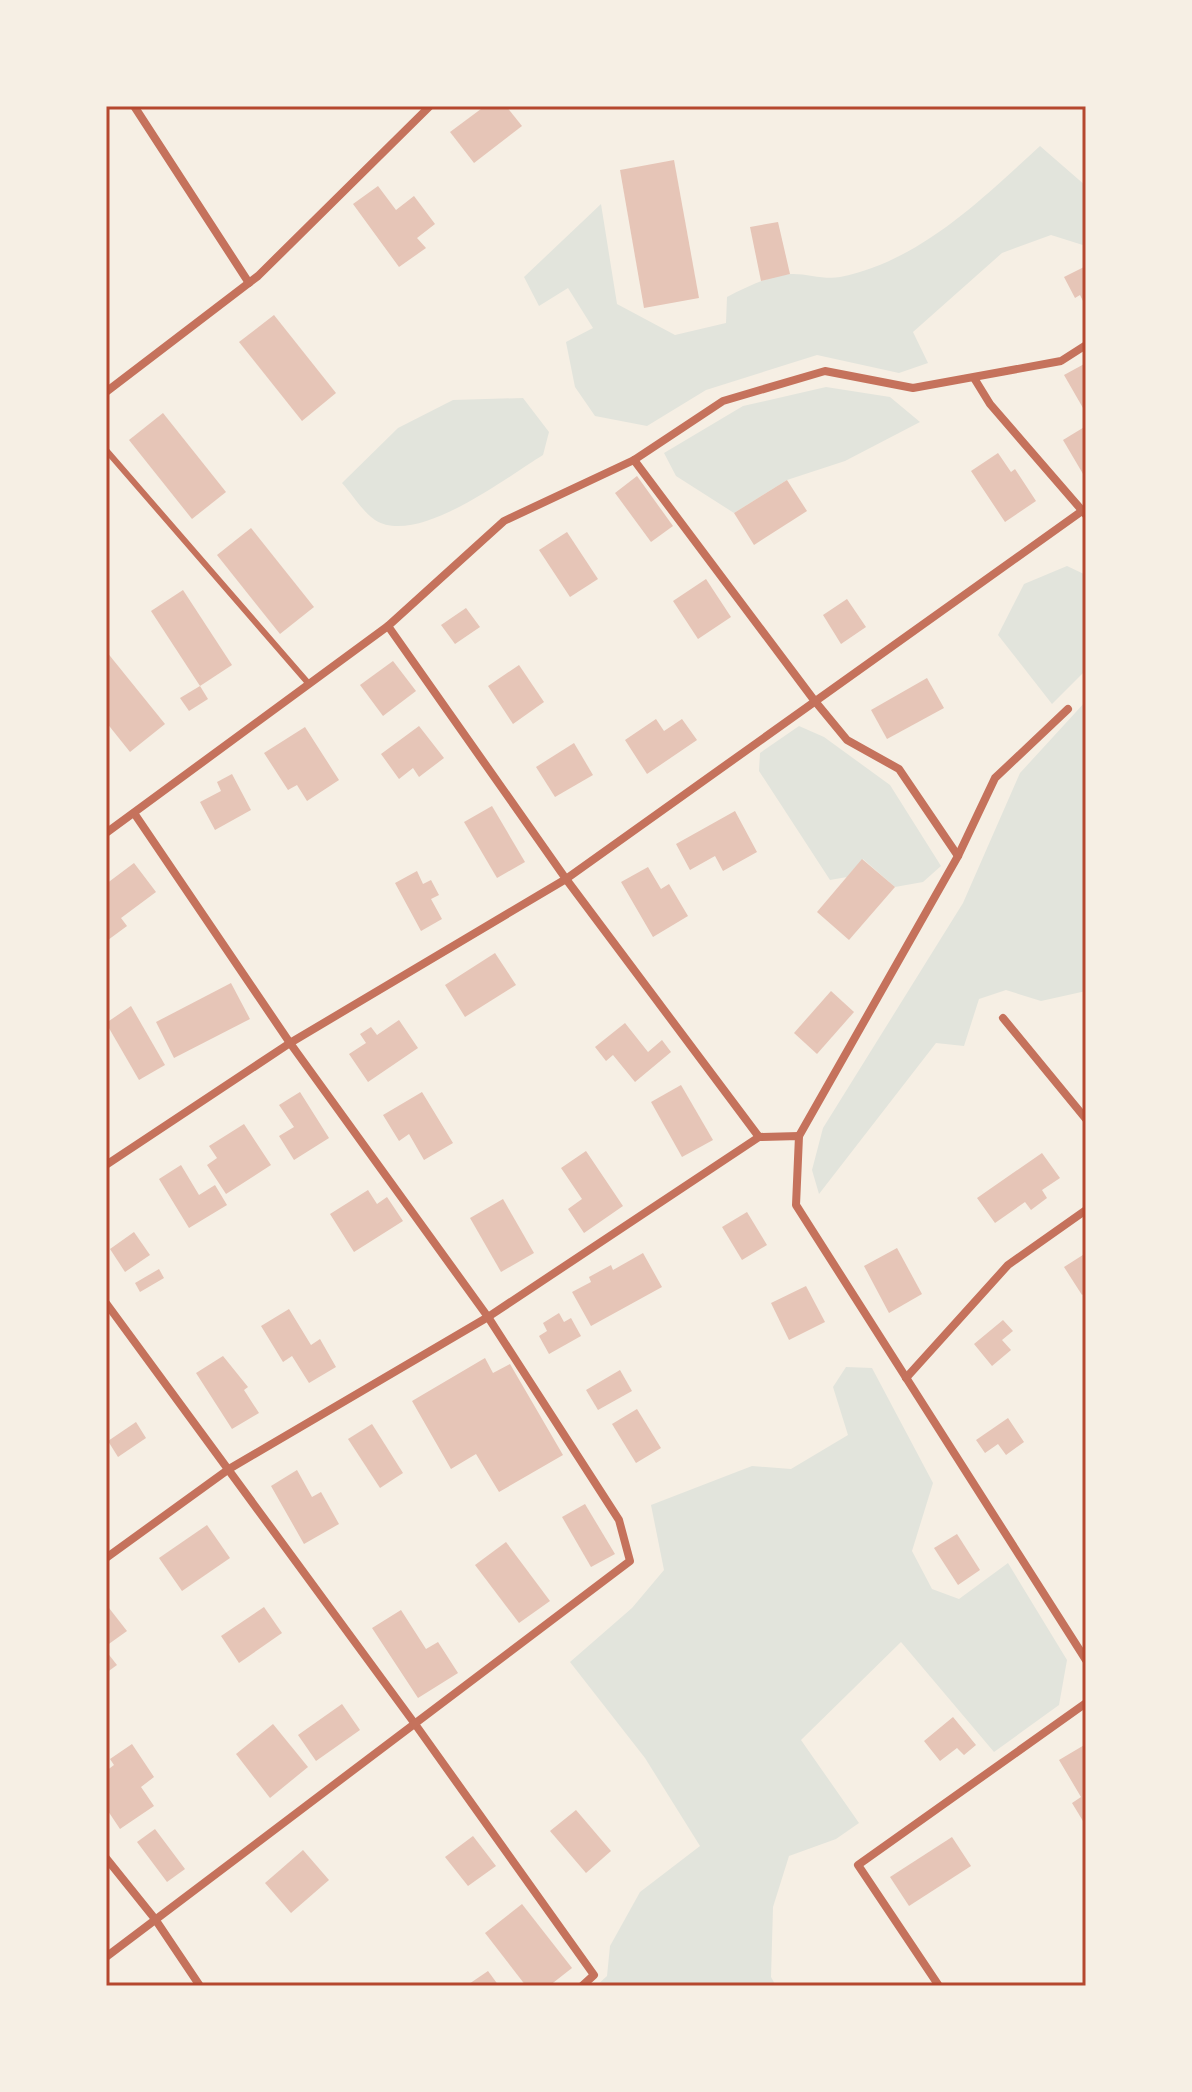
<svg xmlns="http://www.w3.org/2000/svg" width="1192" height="2092" font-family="Ubuntu,sans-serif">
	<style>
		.green { fill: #e2e4dc }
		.building { fill: #e6c5b7 }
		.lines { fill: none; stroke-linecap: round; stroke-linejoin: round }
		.service { stroke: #c5725c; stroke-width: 6 }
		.minor { stroke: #c5725c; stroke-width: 8 }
		.neatline { fill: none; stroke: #b5482f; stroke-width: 3 }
	</style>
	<rect width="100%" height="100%" fill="#f6efe4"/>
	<g class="green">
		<path d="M1040 146 1086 186V246L1051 235 1002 253 913 332 928 363 899 373 817 355 706 390 647 426 595 416 575 387 566 342 593 328 568 288 539 306 524 277 601 204 617 304 675 335 726 323 727 297C747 287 768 276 790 274 806 273 824 280 840 277 920 261 982 199 1040 146Z"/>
		<polygon points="826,387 890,397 920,422 845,461 787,480 734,513 676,476 664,453 743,406"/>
		<path d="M523 398 549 432 543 455C507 477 417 547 375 520 363 512 352 494 342 483L398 428 453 400Z"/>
		<polygon points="1067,566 1086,575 1086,670 1052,704 998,635 1024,584"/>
		<polygon points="1086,701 1086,991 1041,1001 1006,990 979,999 964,1046 936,1043 819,1194 812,1170 823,1128 963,903 1020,773"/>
		<polygon points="799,726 824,737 890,785 941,866 923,882 895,887 863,859 847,877 830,880 759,771 760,753"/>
		<polygon points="846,1367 872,1368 933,1483 912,1551 932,1589 959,1599 1008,1563 1067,1660 1059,1705 994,1752 901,1642 801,1740 859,1823 836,1839 789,1856 773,1907 771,1977 776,1986 596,1986 607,1976 610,1946 640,1892 700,1846 645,1758 570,1662 632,1608 664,1570 651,1505 752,1466 791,1469 848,1435 833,1387"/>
	</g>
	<g class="building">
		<polygon points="485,106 506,106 522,126 474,163 450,132"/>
		<polygon points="674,160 699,298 644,308 620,170"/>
		<polygon points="378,186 396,210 414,196 435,224 417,238 426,248 399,267 353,204"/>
		<polygon points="778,222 790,274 761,281 750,227"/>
		<polygon points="1086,266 1086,307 1080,295 1075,298 1064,277"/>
		<polygon points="274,315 336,393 302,421 239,342"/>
		<polygon points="1086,363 1086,406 1083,408 1064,375"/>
		<polygon points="163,413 226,492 192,519 129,440"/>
		<polygon points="1086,426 1086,479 1063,440"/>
		<polygon points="998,453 1011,472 1015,469 1036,501 1005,522 971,471"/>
		<polygon points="637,476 673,526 651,542 615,493"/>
		<polygon points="787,480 807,511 754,545 734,513"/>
		<polygon points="251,528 314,607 280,634 217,555"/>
		<polygon points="567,532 598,579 570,597 539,550"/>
		<polygon points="706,579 731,617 698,639 673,601"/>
		<polygon points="183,590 232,665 200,686 151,611"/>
		<polygon points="847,599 866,627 841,644 823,615"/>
		<polygon points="466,608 480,627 455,644 441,625"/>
		<polygon points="106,651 165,724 130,752 106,722"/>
		<polygon points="393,661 416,691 383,716 360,685"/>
		<polygon points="519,665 544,702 513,724 488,686"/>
		<polygon points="927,678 944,708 887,739 871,710"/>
		<polygon points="200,686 208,699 189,711 180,698"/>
		<polygon points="656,719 664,731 682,719 697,740 647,774 625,740"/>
		<polygon points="419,726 444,758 419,777 413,768 399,779 381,754"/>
		<polygon points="305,727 339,780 307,801 297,785 288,790 264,753"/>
		<polygon points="574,743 593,775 555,797 536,767"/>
		<polygon points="232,774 251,810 215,830 200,802 221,791 217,782"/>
		<polygon points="492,806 525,862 497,878 464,822"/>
		<polygon points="735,811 757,852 723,871 715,856 690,870 676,844"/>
		<polygon points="862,859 895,887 849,940 817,912"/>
		<polygon points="134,863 156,892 121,918 127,926 108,940 106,884"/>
		<polygon points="648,867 661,889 669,884 688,916 653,937 621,882"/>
		<polygon points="417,871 423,884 431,880 439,895 431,899 442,919 421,931 395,883"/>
		<polygon points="495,953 516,985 465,1017 445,985"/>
		<polygon points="231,983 250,1019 174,1058 156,1022"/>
		<polygon points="831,991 854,1012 817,1054 794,1033"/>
		<polygon points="131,1006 165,1065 139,1080 106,1023"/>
		<polygon points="399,1020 418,1048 368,1082 349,1054 366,1043 360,1034 371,1027 377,1035"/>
		<polygon points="625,1023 648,1052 662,1040 671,1052 635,1082 613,1055 606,1061 595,1047"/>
		<polygon points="681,1085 713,1140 682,1157 651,1102"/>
		<polygon points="300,1092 329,1138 294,1160 279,1136 294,1127 279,1105"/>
		<polygon points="422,1092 453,1143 424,1160 409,1134 399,1141 383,1115"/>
		<polygon points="244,1124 271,1165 226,1194 207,1165 217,1158 209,1146"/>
		<polygon points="586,1151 623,1206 584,1233 568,1209 582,1199 561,1168"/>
		<polygon points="1042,1153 1060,1178 1042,1190 1047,1198 1031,1210 1025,1202 995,1223 977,1198"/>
		<polygon points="181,1165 199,1195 215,1185 227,1205 189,1228 159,1179"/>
		<polygon points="368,1190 377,1204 387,1197 403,1221 354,1252 330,1214"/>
		<polygon points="503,1199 534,1253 501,1272 470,1218"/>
		<polygon points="747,1212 767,1245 742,1260 722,1227"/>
		<polygon points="134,1232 150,1255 125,1272 110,1249"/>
		<polygon points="897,1248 922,1294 889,1313 864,1266"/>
		<polygon points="643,1253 662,1287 591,1326 572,1292 591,1282 589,1277 611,1265 613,1270"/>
		<polygon points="1086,1253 1086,1292 1082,1295 1064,1267"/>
		<polygon points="159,1269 164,1278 140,1292 135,1283"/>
		<polygon points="806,1286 825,1322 789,1340 771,1303"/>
		<polygon points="289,1309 311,1345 320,1339 336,1367 309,1383 292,1356 283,1362 261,1326"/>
		<polygon points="559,1313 564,1322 571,1318 581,1336 549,1354 539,1336 547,1331 543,1323"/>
		<polygon points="1003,1320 1013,1331 1002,1340 1011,1350 992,1366 974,1344"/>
		<polygon points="223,1356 248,1387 244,1390 259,1413 232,1429 196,1373"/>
		<polygon points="485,1358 493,1373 510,1364 563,1455 499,1492 476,1454 451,1469 412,1401"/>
		<polygon points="620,1370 632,1391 598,1410 586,1390"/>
		<polygon points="637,1409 661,1448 636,1463 612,1424"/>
		<polygon points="1008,1418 1024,1442 1006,1455 998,1444 985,1453 976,1440"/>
		<polygon points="136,1422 146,1438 118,1457 108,1441"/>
		<polygon points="372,1424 403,1473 380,1488 348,1439"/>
		<polygon points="297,1470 312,1497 321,1492 339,1524 304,1544 271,1486"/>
		<polygon points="585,1504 615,1554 591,1567 562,1517"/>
		<polygon points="207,1525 230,1558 182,1591 159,1558"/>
		<polygon points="957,1534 980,1570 958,1585 934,1548"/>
		<polygon points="506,1542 550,1601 519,1623 475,1565"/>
		<polygon points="264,1607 282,1633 239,1663 221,1636"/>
		<polygon points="109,1608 127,1631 106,1646 106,1610"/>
		<polygon points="401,1610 426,1649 438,1642 458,1673 418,1698 372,1628"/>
		<polygon points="106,1651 117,1665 106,1673"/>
		<polygon points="342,1704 360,1730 316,1761 298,1735"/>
		<polygon points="953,1717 976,1745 964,1755 957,1748 940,1761 924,1741"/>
		<polygon points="273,1724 308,1767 270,1798 236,1754"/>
		<polygon points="132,1744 154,1777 141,1787 154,1806 120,1829 106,1808 106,1771 114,1765 110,1759"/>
		<polygon points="1086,1744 1086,1826 1072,1803 1081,1797 1059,1760"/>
		<polygon points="576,1810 611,1851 586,1873 550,1831"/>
		<polygon points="155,1829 185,1869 167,1882 137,1842"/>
		<polygon points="473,1836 496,1866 468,1886 445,1857"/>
		<polygon points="952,1837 971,1866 909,1906 890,1877"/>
		<polygon points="303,1850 329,1880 291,1913 265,1883"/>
		<polygon points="522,1904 572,1968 549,1986 526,1986 485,1933"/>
		<polygon points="488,1971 499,1986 466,1986"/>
	</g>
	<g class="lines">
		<polyline class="service" points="106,450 309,684"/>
		<g class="minor">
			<polyline points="134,106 249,283"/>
			<polyline points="974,378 990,404 1086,515"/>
			<polyline points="106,392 258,276 430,106"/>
			<polyline points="634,460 814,700 847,740 899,769 958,856"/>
			<polyline points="388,626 566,879 759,1137 799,1136 796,1205 1086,1660"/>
			<polyline points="106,833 388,626 504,521 634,460 723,401 825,371 913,388 1061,361 1086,345"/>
			<polyline points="1003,1018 1086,1119"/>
			<polyline points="799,1136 958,856 995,778 1068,709"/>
			<polyline points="106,1165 290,1043 566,879 1082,511"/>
			<polyline points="106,1303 415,1724 594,1975 582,1986"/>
			<polyline points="906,1378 1008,1265 1086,1210"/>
			<polyline points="106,1558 229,1469 488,1317 759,1137"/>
			<polyline points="106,1858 155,1919 200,1986"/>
			<polyline points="106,1957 630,1561 619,1520 488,1317 290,1043 134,813"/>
			<polyline points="939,1986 858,1865 1086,1703"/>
		</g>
	</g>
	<rect width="1192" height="2092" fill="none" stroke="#f6efe4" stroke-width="216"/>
	<rect x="108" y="108" width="976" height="1876" class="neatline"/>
</svg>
